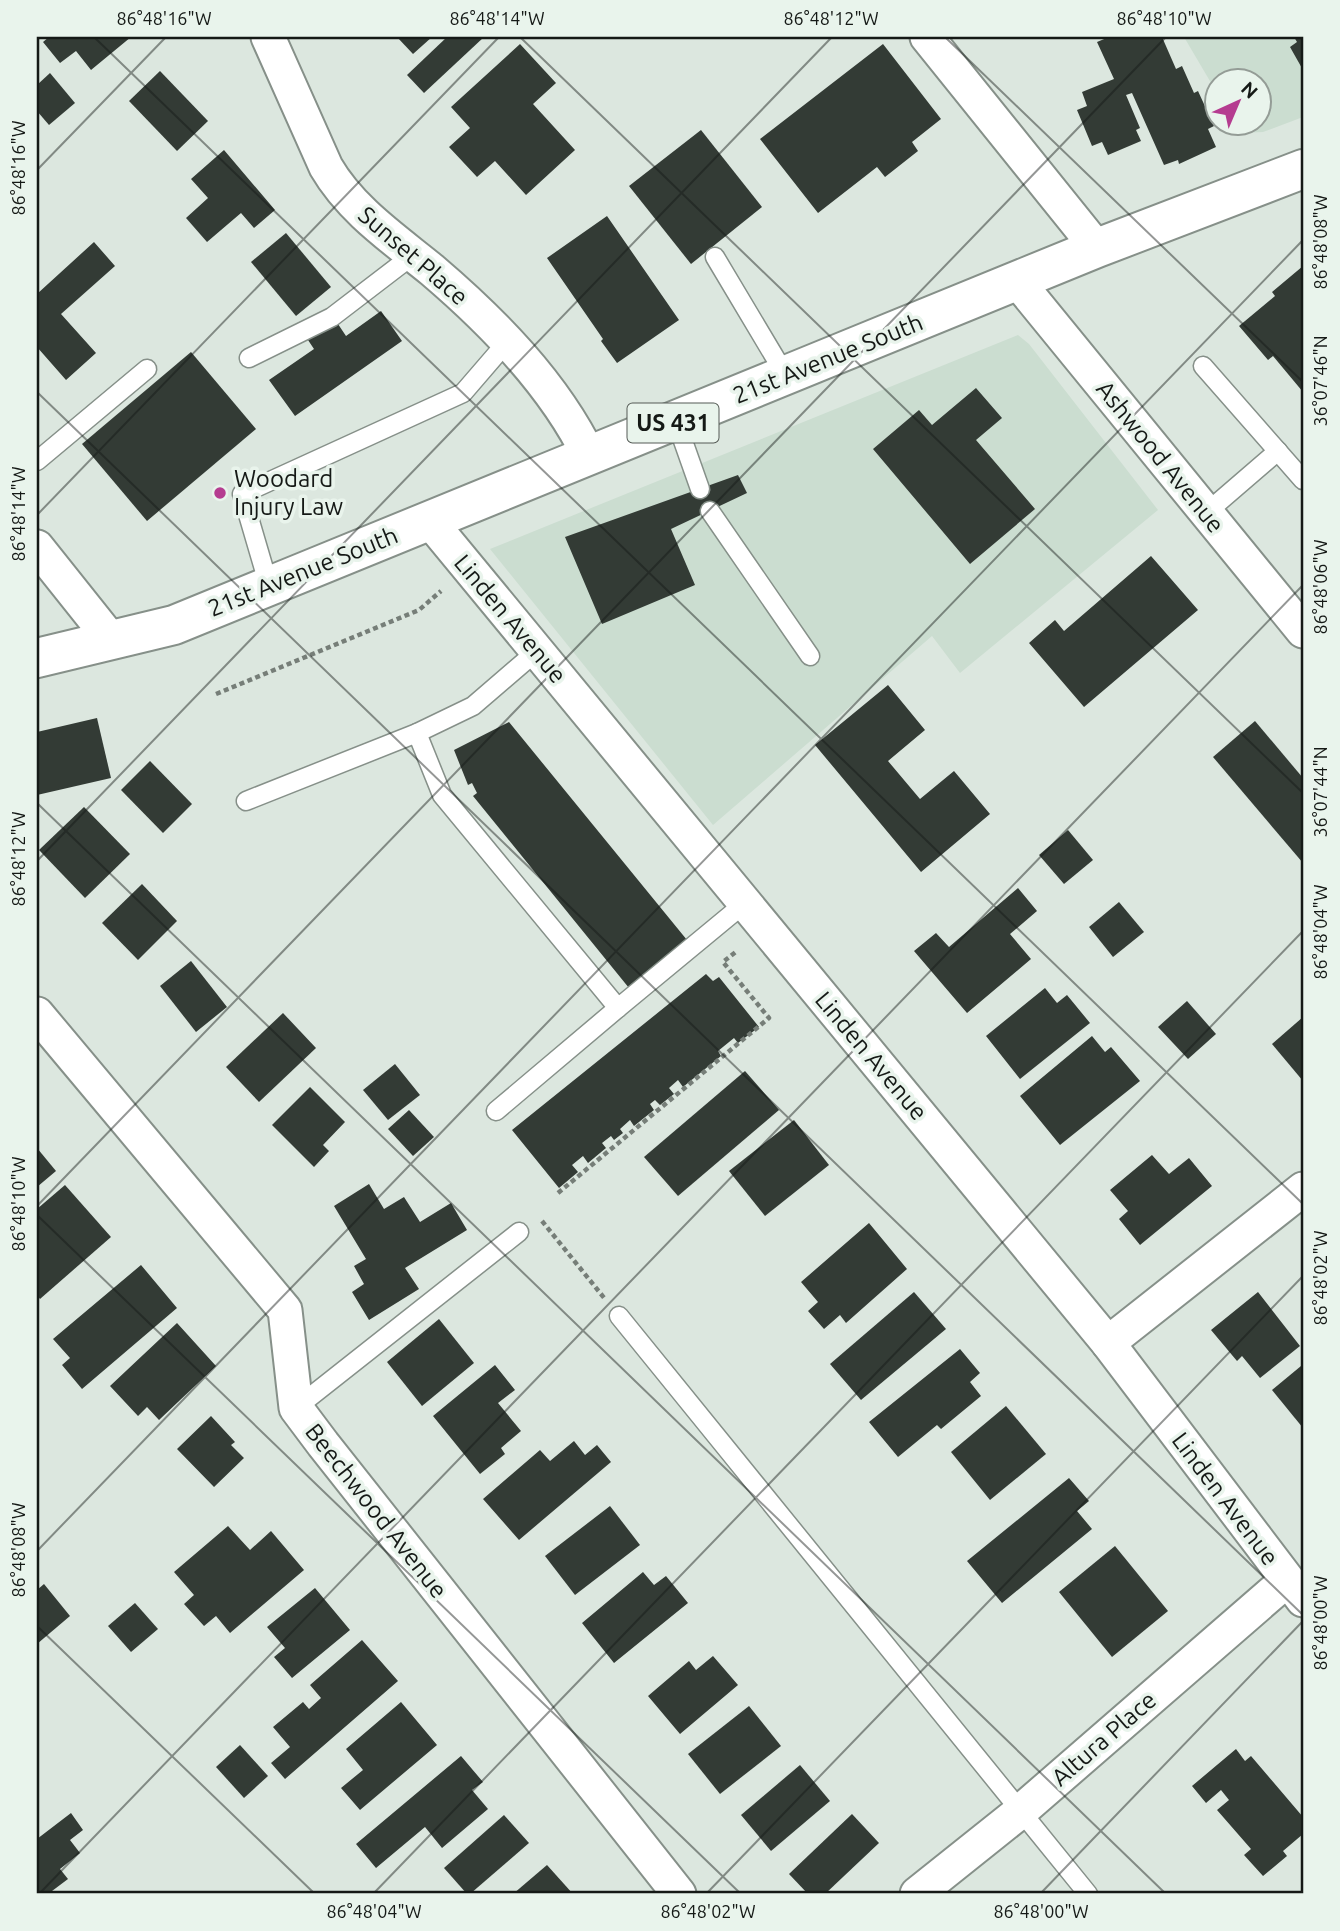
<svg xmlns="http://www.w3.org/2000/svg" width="1340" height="1931" font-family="Ubuntu,sans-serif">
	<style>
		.built { fill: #cbddd0 }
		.building { fill: #333b35 }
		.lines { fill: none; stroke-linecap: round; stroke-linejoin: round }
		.lane-casing { stroke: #869089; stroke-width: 21 }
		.street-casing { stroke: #869089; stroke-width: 37 }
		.primary-casing { stroke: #869089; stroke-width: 42 }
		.path { stroke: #767e78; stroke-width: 4.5; stroke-dasharray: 5 3.5; stroke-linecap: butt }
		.lane { stroke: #fff; stroke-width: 18 }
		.street { stroke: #fff; stroke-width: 33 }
		.primary { stroke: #fff; stroke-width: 38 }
		.ticks { fill: none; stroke: #151916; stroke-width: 2; stroke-opacity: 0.45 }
		.poi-dot { fill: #b53c90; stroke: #e9f4ec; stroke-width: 2.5 }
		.labels { text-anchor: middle; stroke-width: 7; stroke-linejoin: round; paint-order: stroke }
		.shield { fill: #e9f4ec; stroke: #555b56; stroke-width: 2 }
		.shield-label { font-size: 23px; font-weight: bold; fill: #151916 }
		.street-label { font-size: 24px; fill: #151916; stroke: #e9f4ec }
		.poi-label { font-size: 24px; fill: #151916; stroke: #e9f4ec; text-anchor: start }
		.neatline { fill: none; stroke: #151916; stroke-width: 2.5 }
		.ticks-label { font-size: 18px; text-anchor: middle; fill: #151916 }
	</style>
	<rect width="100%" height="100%" fill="#dce7df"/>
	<g class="built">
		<polygon points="1184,37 1303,37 1303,117 1263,132 1241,133 1235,123 1260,122 1260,80 1218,80 1217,93"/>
		<polygon points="1018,335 1029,344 1158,510 960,673 932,636 713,825 490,549"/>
	</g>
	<g class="building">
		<polygon points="49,37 131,37 91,70 76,51 60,63 43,42"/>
		<polygon points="397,37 432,37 413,54"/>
		<polygon points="447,37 484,37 424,93 407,75"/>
		<polygon points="1109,37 1162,37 1176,69 1182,66 1194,93 1198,91 1214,126 1208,129 1216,147 1179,164 1178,160 1164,165 1132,93 1126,95 1140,128 1136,130 1141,141 1108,155 1102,142 1092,146 1077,110 1087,106 1082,92 1114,79 1097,42"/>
		<polygon points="1294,37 1303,37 1303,70 1290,47 1297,42"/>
		<polygon points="520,44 556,83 533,104 575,150 526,195 495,161 477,177 449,147 470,128 451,107"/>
		<polygon points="883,44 941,119 912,142 918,151 885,177 877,167 818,213 760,139"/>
		<polygon points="160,71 208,121 177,151 129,101"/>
		<polygon points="50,73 75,103 49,125 37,111 37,85"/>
		<polygon points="701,130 762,207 691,264 629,186"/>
		<polygon points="224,150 275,210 254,228 241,213 207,242 186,218 208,198 191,179"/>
		<polygon points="607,216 679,320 617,363 601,341 603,339 547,258"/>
		<polygon points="286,233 331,287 296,316 251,262"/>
		<polygon points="94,242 115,266 61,314 96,353 66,380 37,347 37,294"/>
		<polygon points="1303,266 1303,392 1273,356 1268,360 1239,326 1275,296 1272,292"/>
		<polygon points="381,311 402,341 295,416 269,380 314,349 308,340 336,321 346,336"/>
		<polygon points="191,352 256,429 147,521 82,444"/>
		<polygon points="976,388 1002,418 976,440 1035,509 970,564 873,449 919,410 932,425"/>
		<polygon points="738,475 747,493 671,529 695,585 602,624 565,537"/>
		<polygon points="1151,556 1198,610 1084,707 1029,643 1055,620 1064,631"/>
		<polygon points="888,685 925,730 888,761 920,799 954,771 990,814 921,872 815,745"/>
		<polygon points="97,718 111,778 37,795 37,732"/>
		<polygon points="1255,721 1303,778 1303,863 1213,757"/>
		<polygon points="509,722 687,940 629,988 473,796 477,793 472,783 468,785 454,750"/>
		<polygon points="150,761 192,804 163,833 121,790"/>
		<polygon points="84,807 130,854 85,898 39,850"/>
		<polygon points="1068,830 1093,860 1064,884 1039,855"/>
		<polygon points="142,884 177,921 138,960 102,923"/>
		<polygon points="1018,888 1037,911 1010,934 1031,959 967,1013 914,951 936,933 949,947"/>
		<polygon points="1119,902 1144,932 1113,957 1089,927"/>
		<polygon points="191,961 227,1007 196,1032 160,986"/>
		<polygon points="706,974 713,981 719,977 759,1027 738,1043 734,1038 718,1051 721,1056 683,1087 678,1080 669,1088 674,1094 660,1105 655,1100 650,1104 654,1110 634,1126 630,1120 620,1129 623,1133 614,1140 611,1136 602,1143 606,1148 588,1163 583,1156 572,1165 578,1172 559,1188 512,1130"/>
		<polygon points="1045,988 1057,1003 1067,995 1090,1023 1020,1079 986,1036"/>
		<polygon points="1187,1001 1216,1034 1188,1059 1158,1027"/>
		<polygon points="283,1013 316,1048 259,1102 226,1067"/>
		<polygon points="1303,1017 1303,1081 1272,1044"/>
		<polygon points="1092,1036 1105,1052 1111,1047 1140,1081 1060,1145 1020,1096"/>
		<polygon points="395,1064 420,1095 388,1120 363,1090"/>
		<polygon points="745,1071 779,1110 678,1196 644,1157"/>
		<polygon points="310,1087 345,1122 323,1145 329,1151 314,1167 272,1125"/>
		<polygon points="409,1110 434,1137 413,1156 388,1129"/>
		<polygon points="794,1120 829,1165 765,1216 729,1171"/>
		<polygon points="37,1148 56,1171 37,1187"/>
		<polygon points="1152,1155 1169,1174 1189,1158 1212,1186 1140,1245 1119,1219 1128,1211 1110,1190"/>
		<polygon points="369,1184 384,1209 404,1197 420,1222 451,1203 467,1230 405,1268 419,1289 369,1320 352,1292 364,1284 354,1266 366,1259 334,1206"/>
		<polygon points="65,1185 111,1237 40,1299 37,1295 37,1209"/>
		<polygon points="869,1223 907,1269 846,1323 840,1315 824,1329 808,1311 818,1302 801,1282"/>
		<polygon points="141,1265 177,1308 82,1389 62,1365 70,1358 53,1339"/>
		<polygon points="914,1292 946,1329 861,1400 830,1364"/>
		<polygon points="1258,1292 1300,1346 1260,1378 1242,1356 1237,1361 1211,1330"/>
		<polygon points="439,1319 474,1363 422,1406 387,1362"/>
		<polygon points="177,1323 216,1366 159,1420 147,1407 138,1416 110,1386"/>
		<polygon points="960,1349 980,1373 970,1382 981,1396 941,1429 937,1425 898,1457 869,1422"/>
		<polygon points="495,1365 515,1390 498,1403 521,1431 501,1448 505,1454 480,1474 433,1416"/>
		<polygon points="1301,1366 1303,1368 1303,1428 1272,1390"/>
		<polygon points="1006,1406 1046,1454 990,1500 951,1452"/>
		<polygon points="211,1416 235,1442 231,1445 244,1458 214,1487 177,1449"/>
		<polygon points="574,1441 585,1455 597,1445 611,1462 519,1540 483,1499 540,1450 550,1461"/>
		<polygon points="1069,1478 1089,1501 1077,1511 1092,1529 1002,1603 967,1561"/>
		<polygon points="610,1506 640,1545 575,1595 545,1556"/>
		<polygon points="228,1526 250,1550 271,1531 304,1570 230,1633 216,1616 204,1626 184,1604 194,1595 174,1572"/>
		<polygon points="1115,1546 1168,1611 1112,1657 1059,1592"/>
		<polygon points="643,1572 654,1585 666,1576 688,1603 614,1663 582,1623"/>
		<polygon points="44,1584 70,1616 37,1644 37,1590"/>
		<polygon points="315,1588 350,1630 292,1678 274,1657 285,1648 267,1627"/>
		<polygon points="135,1603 158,1629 131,1652 108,1626"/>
		<polygon points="362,1640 398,1681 285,1779 271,1763 290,1747 273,1727 303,1702 309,1709 321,1698 310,1685"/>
		<polygon points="713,1656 738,1685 680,1734 648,1696 689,1661 696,1670"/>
		<polygon points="401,1702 437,1745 360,1810 341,1788 363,1770 346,1749"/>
		<polygon points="749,1706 781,1746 720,1794 688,1754"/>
		<polygon points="240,1745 268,1776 244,1798 216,1767"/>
		<polygon points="1236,1749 1245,1761 1251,1756 1303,1817 1303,1834 1283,1851 1287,1856 1263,1876 1244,1855 1251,1849 1217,1810 1229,1800 1221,1790 1206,1803 1192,1786"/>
		<polygon points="461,1756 483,1782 472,1790 488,1809 442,1848 425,1827 376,1868 356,1844"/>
		<polygon points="800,1765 830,1801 771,1851 741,1815"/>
		<polygon points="71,1813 83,1830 70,1840 80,1853 60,1869 68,1879 48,1894 37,1894 37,1839"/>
		<polygon points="852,1814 879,1843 825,1894 808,1894 789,1874"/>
		<polygon points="504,1815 529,1843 470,1894 467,1894 444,1868"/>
		<polygon points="547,1865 573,1894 513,1894"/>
	</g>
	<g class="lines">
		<g class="lane-casing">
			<g id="lane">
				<polyline points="715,257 786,376"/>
				<polyline points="249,358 332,317 413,255"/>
				<polyline points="1203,366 1303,480"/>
				<polyline points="676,421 700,489"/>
				<polyline points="37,461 147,369"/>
				<polyline points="710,511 810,656"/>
				<polyline points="1206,513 1278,451"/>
				<polyline points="269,586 242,494 463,393 507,342"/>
				<polyline points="417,733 473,706 537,651"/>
				<polyline points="246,801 417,733 442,795 618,1008 745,903"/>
				<polyline points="496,1111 618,1008"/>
				<polyline points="619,1316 1088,1894"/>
				<polyline points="296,1408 519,1232"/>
			</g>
		</g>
		<g class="street-casing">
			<g id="street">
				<path d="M268 37 326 167C351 210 394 239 432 270 493 322 554 384 589 456"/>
				<polyline points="927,37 1097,248"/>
				<polyline points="1018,282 1303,631"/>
				<polyline points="429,520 1108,1343 1303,1600"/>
				<polyline points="37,547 112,641"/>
				<polyline points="37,1014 285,1310 296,1408 323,1444 679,1894"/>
				<polyline points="1108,1343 1303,1189"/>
				<polyline points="917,1894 1021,1811 1287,1580"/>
			</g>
		</g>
		<g class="primary-casing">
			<polyline id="primary" points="37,658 174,625 1097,248 1303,169"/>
		</g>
		<g class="path">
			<polyline points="216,694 419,610 441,591"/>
			<polyline points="558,1193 769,1018 723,962 737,951"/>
			<polyline points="542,1221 605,1299"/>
		</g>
		<use href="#lane" class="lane"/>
		<use href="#street" class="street"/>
		<use href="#primary" class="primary"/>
	</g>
	<path class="ticks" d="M94 37 1303 1204M520 37 1303 793M945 37 1303 382M37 170 166 37M37 392 1303 1615M37 515 499 37M37 803 1166 1894M37 861 832 37M37 1206 1166 37M37 1215 741 1894M37 1551 1303 240M37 1626 315 1894M39 1894 1303 585M373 1894 1303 931M706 1894 1303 1276M1040 1894 1303 1621"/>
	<circle class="poi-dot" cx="220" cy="493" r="7"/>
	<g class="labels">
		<rect class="shield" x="627.5" y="403.5" width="91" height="39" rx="5"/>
		<g class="shield-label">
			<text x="673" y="431">US 431</text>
		</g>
		<g class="street-label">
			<text transform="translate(413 256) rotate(41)" y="8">Sunset Place</text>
			<text transform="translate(828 359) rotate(-22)" y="8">21st Avenue South</text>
			<text transform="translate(1160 457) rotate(51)" y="8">Ashwood Avenue</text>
			<text transform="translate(303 572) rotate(-22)" y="8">21st Avenue South</text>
			<text transform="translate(510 619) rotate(50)" y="8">Linden Avenue</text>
			<text transform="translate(871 1056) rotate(50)" y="8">Linden Avenue</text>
			<text transform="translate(1225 1499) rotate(53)" y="8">Linden Avenue</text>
			<text transform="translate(376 1511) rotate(52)" y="8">Beechwood Avenue</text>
			<text transform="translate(1104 1739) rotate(-41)" y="8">Altura Place</text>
		</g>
		<g class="poi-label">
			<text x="234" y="487">Woodard<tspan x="234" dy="28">Injury Law</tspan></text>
		</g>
	</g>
	<rect width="1340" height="1931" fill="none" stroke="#e9f4ec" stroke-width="77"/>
	<g transform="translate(1238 102) rotate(44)"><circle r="33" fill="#e9f4ec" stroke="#949c96" stroke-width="2"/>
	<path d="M0-5L12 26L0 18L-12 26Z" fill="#b53c90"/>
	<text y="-10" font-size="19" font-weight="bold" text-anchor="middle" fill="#151916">N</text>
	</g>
	<rect x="38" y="38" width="1264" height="1854" class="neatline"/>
	<g class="ticks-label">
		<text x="164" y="25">86°48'16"W</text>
		<text x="497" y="25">86°48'14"W</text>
		<text x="831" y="25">86°48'12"W</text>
		<text x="1164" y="25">86°48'10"W</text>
		<text transform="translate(19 168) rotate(-90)" y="6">86°48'16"W</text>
		<text transform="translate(1321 242) rotate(-90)" y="6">86°48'08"W</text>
		<text transform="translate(1321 381) rotate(-90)" y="6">36°07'46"N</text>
		<text transform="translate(19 514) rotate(-90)" y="6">86°48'14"W</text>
		<text transform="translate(1321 587) rotate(-90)" y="6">86°48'06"W</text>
		<text transform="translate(1321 792) rotate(-90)" y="6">36°07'44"N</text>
		<text transform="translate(19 859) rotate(-90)" y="6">86°48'12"W</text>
		<text transform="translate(1321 932) rotate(-90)" y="6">86°48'04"W</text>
		<text transform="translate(19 1204) rotate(-90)" y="6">86°48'10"W</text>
		<text transform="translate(1321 1278) rotate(-90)" y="6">86°48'02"W</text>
		<text transform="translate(19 1550) rotate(-90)" y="6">86°48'08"W</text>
		<text transform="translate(1321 1623) rotate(-90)" y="6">86°48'00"W</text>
		<text x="374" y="1918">86°48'04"W</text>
		<text x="708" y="1918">86°48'02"W</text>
		<text x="1041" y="1918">86°48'00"W</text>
	</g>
</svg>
